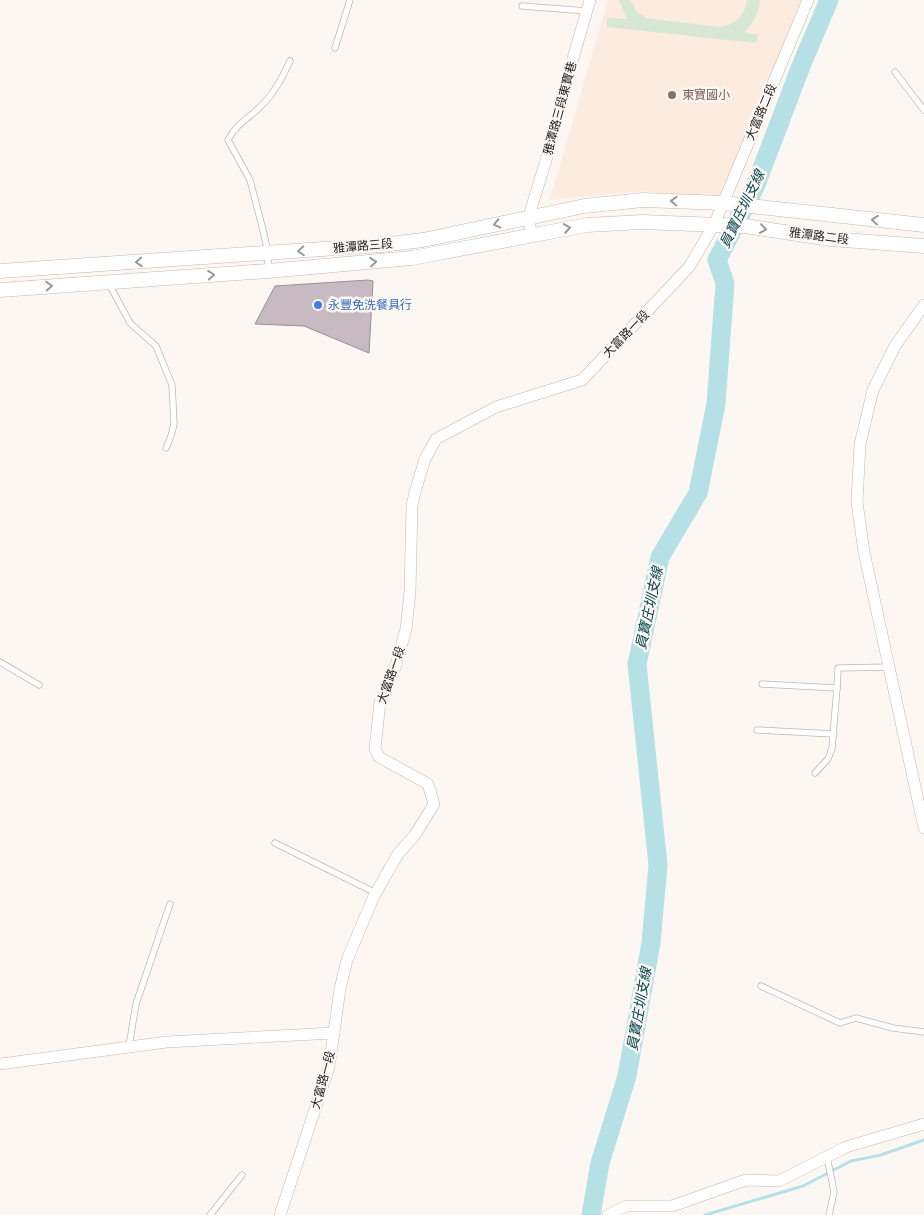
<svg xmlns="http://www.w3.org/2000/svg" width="924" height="1215" font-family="Rubik,'Noto Sans TC',sans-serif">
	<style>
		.education { fill: #fcebdf }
		.green { fill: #d6e7d3 }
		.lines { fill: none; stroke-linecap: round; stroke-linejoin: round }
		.stream { stroke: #b5e0e5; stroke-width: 3 }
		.river { stroke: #b5e0e5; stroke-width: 19 }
		.building { fill: #c7bac2; stroke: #9b8e96 }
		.service-casing { stroke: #c4b6b0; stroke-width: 7 }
		.minor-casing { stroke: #c4b6b0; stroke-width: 12 }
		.tertiary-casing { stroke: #c4b6b0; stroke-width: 15 }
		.service { stroke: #fff; stroke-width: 5.5 }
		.minor { stroke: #fff; stroke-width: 11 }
		.tertiary { stroke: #fff; stroke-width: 14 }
		.oneway { stroke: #9b9897 }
		.education-dot { fill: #8d6e63; stroke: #fdf7f4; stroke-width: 2 }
		.shop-dot { fill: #3f7fe0; stroke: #fdf7f4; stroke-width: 2 }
		.labels { text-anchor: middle; stroke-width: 5; stroke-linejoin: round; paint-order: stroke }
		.education-label { font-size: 12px; fill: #785e54; stroke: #fdf7f4; text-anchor: start }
		.street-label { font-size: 12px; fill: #201b18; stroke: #fdf7f4 }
		.shop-label { font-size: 12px; fill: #366cbe; stroke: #fdf7f4; text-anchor: start }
		.water-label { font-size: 14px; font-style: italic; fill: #02464c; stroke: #fdf7f4 }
	</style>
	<rect width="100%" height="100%" fill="#fdf7f4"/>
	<polygon class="education" points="608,0 806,0 720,199 642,191 550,200"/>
	<path class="green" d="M619 0H630L637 12 646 18 719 27C735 25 745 16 747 0H760C759 13 754 23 744 32L758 35 756 43 607 27V18L627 19Z"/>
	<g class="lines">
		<polyline class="stream" points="705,1215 803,1186 851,1161 881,1155 924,1140"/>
		<polyline class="river" points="591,1215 600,1163 627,1076 651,943 658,865 637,664 660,557 698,493 716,404 725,283 717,260 755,187 801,66 829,0"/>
	</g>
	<polygon class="building" points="368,280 373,281 369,353 304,326 255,324 275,286"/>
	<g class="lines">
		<g class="service-casing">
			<g id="service">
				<polyline points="522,6 587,11"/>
				<polyline points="335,48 350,0"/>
				<polyline points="895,72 924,110"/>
				<path d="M268 271V253L264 234 250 180 228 140C237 123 247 120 260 107 274 94 282 78 290 61"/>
				<polyline points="109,284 130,323 156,346 172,385 174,424 171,436 166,448"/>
				<polyline points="0,662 39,685"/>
				<polyline points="762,684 837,688 838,668 889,667"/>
				<polyline points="757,730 834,734"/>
				<polyline points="815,773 828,759 832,748 837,688"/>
				<polyline points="275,843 376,893"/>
				<polyline points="761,986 840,1023 856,1018 893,1028 924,1032"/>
				<polyline points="129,1046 136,1004 170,904"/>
				<polyline points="827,1157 834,1192 829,1215"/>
				<polyline points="210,1215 242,1175"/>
			</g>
		</g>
		<g class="minor-casing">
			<g id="minor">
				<polyline points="531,235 529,216 549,150 560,103 590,0"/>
				<polyline points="924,305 895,346 873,390 860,444 857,502 864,552 924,828"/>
				<polyline points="0,1064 167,1042 334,1033"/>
				<polyline points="280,1215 329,1067 340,989 347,960 374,896 398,854 415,835 434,804 428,784 379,757 375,749 380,702 396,665 406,629 410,592 412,506 415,492 425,459 436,439 496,407 582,380 689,267 714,225 808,0"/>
				<polyline points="608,1215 626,1206 672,1206 746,1180 779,1181 846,1147 924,1124"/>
			</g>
		</g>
		<g class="tertiary-casing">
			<g id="tertiary">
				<polyline points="0,271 381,245 423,240 584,206 643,200 723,203 924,225"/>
				<polyline points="0,290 268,271 412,258 587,225 642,222 745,226 831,239 924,246"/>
			</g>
		</g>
		<use href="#service" class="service"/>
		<use href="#minor" class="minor"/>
		<use href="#tertiary" class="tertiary"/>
	</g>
	<defs><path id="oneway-chevron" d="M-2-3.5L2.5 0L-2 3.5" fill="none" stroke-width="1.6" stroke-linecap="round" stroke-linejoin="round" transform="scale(1.25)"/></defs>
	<g class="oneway">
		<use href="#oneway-chevron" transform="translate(674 201) rotate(-178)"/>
		<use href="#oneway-chevron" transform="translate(875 220) rotate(-174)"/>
		<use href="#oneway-chevron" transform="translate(497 224) rotate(167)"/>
		<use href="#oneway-chevron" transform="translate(567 228) rotate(-9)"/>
		<use href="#oneway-chevron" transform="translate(763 229) rotate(8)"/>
		<use href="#oneway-chevron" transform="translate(301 251) rotate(176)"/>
		<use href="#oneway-chevron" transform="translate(139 262) rotate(176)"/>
		<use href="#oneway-chevron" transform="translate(373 262) rotate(-6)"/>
		<use href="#oneway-chevron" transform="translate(211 275) rotate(-4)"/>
		<use href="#oneway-chevron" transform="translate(49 286) rotate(-4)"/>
	</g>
	<circle class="education-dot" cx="672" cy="95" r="5"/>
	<circle class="shop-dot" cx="318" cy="305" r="5"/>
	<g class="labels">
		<g class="education-label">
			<text x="682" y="99">東寶國小</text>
		</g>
		<g class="street-label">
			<text transform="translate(560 108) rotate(-75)" y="4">雅潭路三段東寶巷</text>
			<text transform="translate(761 112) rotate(-67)" y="4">大富路二段</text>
			<text transform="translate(819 236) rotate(7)" y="4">雅潭路二段</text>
			<text transform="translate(363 246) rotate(-5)" y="4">雅潭路三段</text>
			<text transform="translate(626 334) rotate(-46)" y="4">大富路一段</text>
			<text transform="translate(391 675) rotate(-71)" y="4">大富路一段</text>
			<text transform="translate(323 1080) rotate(-75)" y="4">大富路一段</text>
		</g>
		<g class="shop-label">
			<text x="328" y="309">永豐免洗餐具行</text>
		</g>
		<g class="water-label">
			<text transform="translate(742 209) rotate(-64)" y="5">員寶庄圳支線</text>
			<text transform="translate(649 608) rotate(-78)" y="5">員寶庄圳支線</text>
			<text transform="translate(639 1009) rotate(-80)" y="5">員寶庄圳支線</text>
		</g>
	</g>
</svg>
